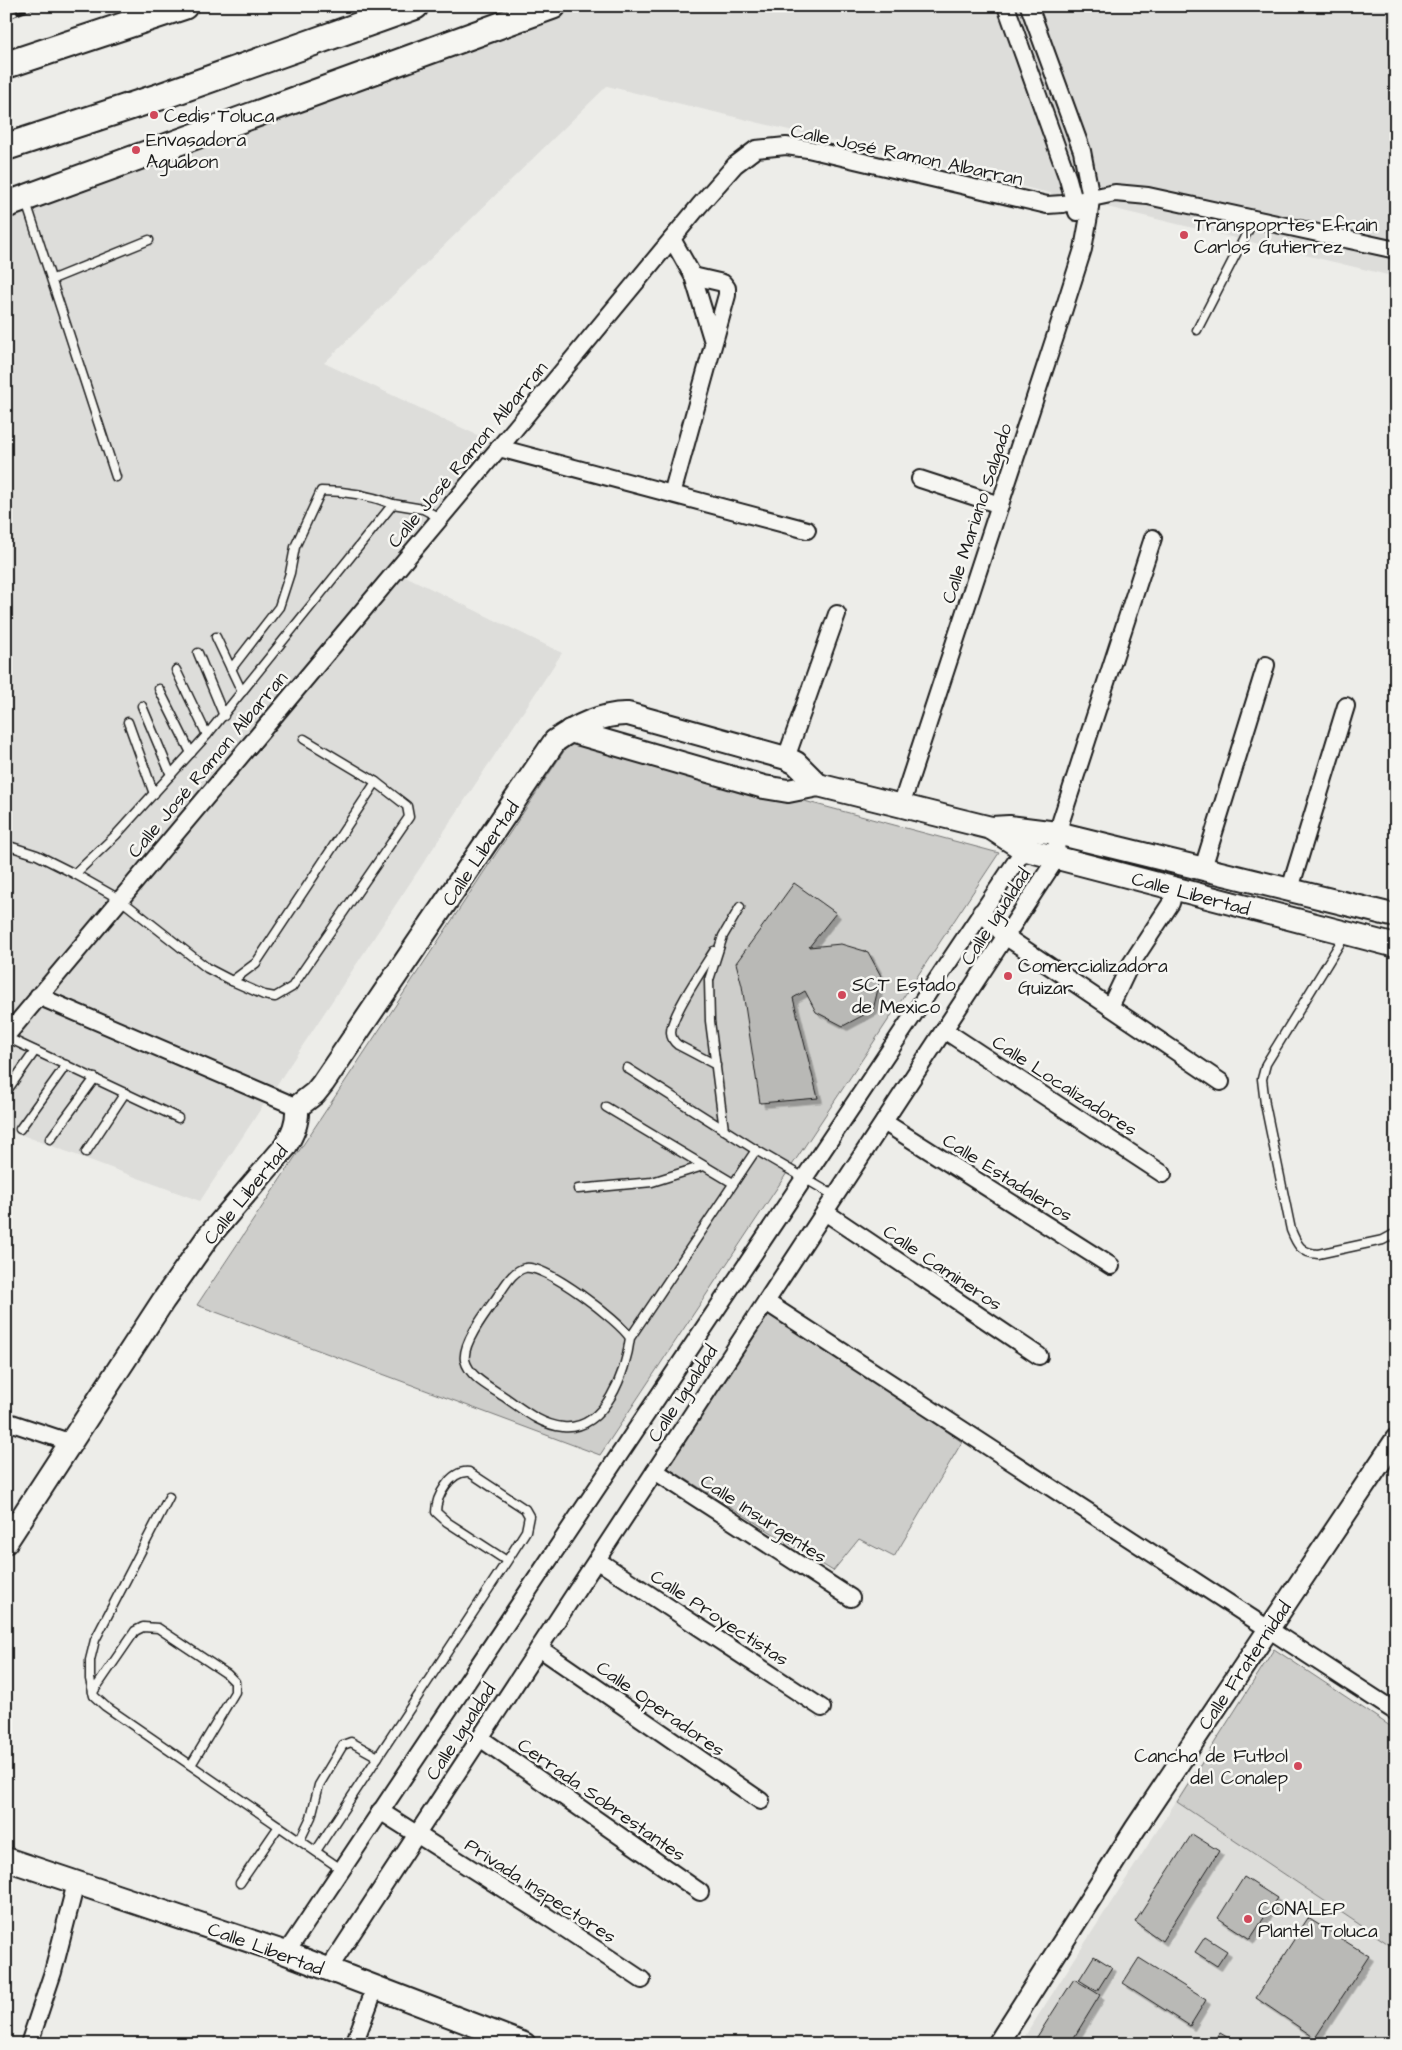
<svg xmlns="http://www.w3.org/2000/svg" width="1402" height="2050" font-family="'Architects Daughter',sans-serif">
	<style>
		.built { fill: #ddddda }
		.green { fill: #cececb; stroke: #757574 }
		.building { fill: #b9b9b6; stroke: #1c1c1c; filter: url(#shadow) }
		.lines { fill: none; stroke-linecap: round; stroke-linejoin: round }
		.service-casing { stroke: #1c1c1c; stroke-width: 11 }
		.minor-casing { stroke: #1c1c1c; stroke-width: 20 }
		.tertiary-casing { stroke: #1c1c1c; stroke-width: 24 }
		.secondary-casing { stroke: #1c1c1c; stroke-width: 26 }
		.primary-casing { stroke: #1c1c1c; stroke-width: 29 }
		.trunk-casing { stroke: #1c1c1c; stroke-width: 30 }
		.service { stroke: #f6f6f2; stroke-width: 8 }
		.minor { stroke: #f6f6f2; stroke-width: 16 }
		.tertiary { stroke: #f6f6f2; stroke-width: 20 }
		.secondary { stroke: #f6f6f2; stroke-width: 22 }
		.primary { stroke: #f6f6f2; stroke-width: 25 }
		.trunk { stroke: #f6f6f2; stroke-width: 26 }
		.rail-casing { stroke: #1c1c1c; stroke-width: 5.5 }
		.rail { stroke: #f6f6f2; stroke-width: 4; stroke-dasharray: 11; stroke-linecap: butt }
		.poi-dot { fill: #d1495b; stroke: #f6f6f2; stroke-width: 2 }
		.labels { text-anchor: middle; stroke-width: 5; stroke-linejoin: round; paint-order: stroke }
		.poi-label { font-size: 19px; fill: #1c1c1c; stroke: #f6f6f2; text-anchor: start }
		.street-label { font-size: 19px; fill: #1c1c1c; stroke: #f6f6f2 }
	</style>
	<defs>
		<filter id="shadow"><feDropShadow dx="4.5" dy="4.5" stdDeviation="0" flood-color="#0004"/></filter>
	</defs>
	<rect width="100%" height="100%" fill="#edede9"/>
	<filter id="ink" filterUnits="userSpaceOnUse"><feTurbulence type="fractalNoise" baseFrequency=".02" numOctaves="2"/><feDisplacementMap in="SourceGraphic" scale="10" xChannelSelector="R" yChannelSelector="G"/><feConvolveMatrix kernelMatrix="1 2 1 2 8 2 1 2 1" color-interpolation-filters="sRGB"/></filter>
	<g filter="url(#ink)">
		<g class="built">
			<polygon points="574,6 1396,6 1396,277 607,86 324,363 492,442 389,568 562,653 200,1201 6,1129 6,214"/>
			<polygon points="1274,1649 1396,1730 1396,2036 1391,2044 1020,2044"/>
		</g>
		<g class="green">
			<polygon points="570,742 778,794 999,853 600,1455 197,1305"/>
			<polygon points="765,1305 962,1442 894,1557 859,1539 833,1571 660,1463"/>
			<polygon points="1274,1649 1396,1730 1396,1949 1177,1802"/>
		</g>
		<g class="building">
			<polygon points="794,883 836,913 809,947 841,944 868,952 881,976 873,1010 843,1026 816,1012 805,991 793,998 818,1098 760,1103 742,986 736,963"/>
			<polygon points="1192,1834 1219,1851 1162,1941 1135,1922"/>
			<polygon points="1244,1877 1277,1898 1250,1939 1218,1918"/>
			<polygon points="1308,1918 1369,1956 1315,2038 1256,1998"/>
			<polygon points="1205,1937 1227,1951 1217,1966 1195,1952"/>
			<polygon points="1094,1956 1112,1967 1097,1991 1079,1980"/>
			<polygon points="1139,1958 1206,2000 1190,2026 1123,1983"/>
			<polygon points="1074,1979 1100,1995 1070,2044 1041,2044 1035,2040"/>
			<polygon points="1220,2033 1239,2044 1213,2044"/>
		</g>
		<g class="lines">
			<g class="service-casing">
				<g id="service">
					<polyline points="26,202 116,477"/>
					<polyline points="53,279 149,240"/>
					<polyline points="1197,330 1254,219"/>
					<polyline points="393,504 423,509 440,518"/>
					<polyline points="216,637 242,692"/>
					<polyline points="198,653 224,716"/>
					<polyline points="176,670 207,735"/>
					<polyline points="159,689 191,753"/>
					<polyline points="142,706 171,775"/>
					<polyline points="128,722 154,794"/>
					<path d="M6 845 37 855 75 874 116 835 207 735 393 504C369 495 347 491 321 491L295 547 290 573 279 607 231 669"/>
					<polyline points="75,874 121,900 207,968 232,981 256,963 376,782"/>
					<path d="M1345 935 1266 1064 1262 1079 1265 1104 1291 1230C1297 1245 1301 1253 1318 1254L1383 1240 1396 1233"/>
					<path d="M714 951C704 967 671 1015 671 1032 671 1038 674 1042 678 1045L716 1065"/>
					<polyline points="232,981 264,995 275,997 292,987 409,817 407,806 376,782 304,739"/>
					<polyline points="6,1037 178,1118"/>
					<polyline points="627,1068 756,1150 835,1196"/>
					<polyline points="6,1092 35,1051"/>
					<polyline points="606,1107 733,1183"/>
					<polyline points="20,1129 66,1065"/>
					<polyline points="724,1130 710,1021 709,980 723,936 740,907"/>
					<polyline points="50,1139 95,1078"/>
					<polyline points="86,1152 125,1093"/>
					<polyline points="578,1189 652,1182 703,1166"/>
					<path d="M630 1338C620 1321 544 1263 525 1268 512 1271 505 1286 497 1297 487 1311 462 1343 465 1360 469 1377 490 1387 503 1396 521 1408 540 1425 563 1427 605 1431 626 1372 630 1338L756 1150"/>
					<polyline points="169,1497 95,1640 90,1660 90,1679 94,1696 105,1706 341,1869"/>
					<polyline points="93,1692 135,1631 143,1627 158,1628 227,1674 235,1682 235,1692 191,1765"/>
					<polyline points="300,1840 311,1817 319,1785 343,1745 351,1742 378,1757"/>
					<path d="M316 1851 507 1561 526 1531 529 1516 525 1509 469 1472C451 1470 436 1496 436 1512L447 1522 507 1561"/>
					<polyline points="240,1883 279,1826"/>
				</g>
			</g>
			<g class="minor-casing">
				<g id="minor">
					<polyline points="1006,6 1068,179 1077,212"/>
					<polyline points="672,239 693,276 713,342"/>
					<polyline points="499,448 807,530"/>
					<polyline points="920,479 1000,505"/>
					<polyline points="672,494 727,295 727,288 723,283 693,276"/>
					<polyline points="786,758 837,614"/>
					<polyline points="901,806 1056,334 1083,249 1089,216 1091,198 1082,151 1029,6"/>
					<polyline points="1203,868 1266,665"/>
					<polyline points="1290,889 1346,706"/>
					<polyline points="981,912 1005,936 1221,1082"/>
					<polyline points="38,996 297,1107"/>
					<polyline points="1110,1007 1129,967 1171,903 1175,888"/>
					<polyline points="944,1030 1163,1174"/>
					<polyline points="6,1036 499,448 699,206 735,165 756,149 786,146 808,149 1047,205 1063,204 1115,193 1148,196 1396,250"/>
					<polyline points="884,1122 1111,1266"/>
					<polyline points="825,1212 1039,1356"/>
					<polyline points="766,1302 1396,1712"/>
					<polyline points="6,1421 72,1443"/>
					<polyline points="655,1471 851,1598"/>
					<polyline points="597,1560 822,1708"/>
					<polyline points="539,1648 761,1801"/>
					<polyline points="480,1738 700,1892"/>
					<polyline points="380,1811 546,1916 642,1980"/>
					<polyline points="286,1953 1029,842"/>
					<polyline points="328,1970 1056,859 1057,833 1153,538"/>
					<polyline points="29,2044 53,1972 76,1883"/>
					<polyline points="354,2044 375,1988"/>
				</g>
			</g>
			<g class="tertiary-casing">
				<polyline id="tertiary" points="998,2044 1135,1829 1396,1439"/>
			</g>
			<g class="secondary-casing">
				<g id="secondary">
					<polyline points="570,731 764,787 788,791 818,785 991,828 1009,827 1057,833 1396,916"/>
					<polyline points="991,828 1023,849 1396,946"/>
					<path d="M6 1542 163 1301 208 1237 285 1147C293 1133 298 1123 297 1107L315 1093 323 1083 555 741C575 727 603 713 628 714L786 758 796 763 818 785"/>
					<polyline points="6,1859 286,1953 524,2044"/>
				</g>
			</g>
			<g class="primary-casing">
				<polyline id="primary" points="6,205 553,6"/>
			</g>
			<g class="trunk-casing">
				<g id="trunk">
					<polyline points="6,65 184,6"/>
					<polyline points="6,147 162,96 415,6"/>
				</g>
			</g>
			<use href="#service" class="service"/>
			<use href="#minor" class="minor"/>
			<use href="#tertiary" class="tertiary"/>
			<use href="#secondary" class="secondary"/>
			<use href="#primary" class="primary"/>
			<use href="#trunk" class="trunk"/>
			<g class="rail-casing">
				<polyline id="rail" points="6,17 35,6"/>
			</g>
			<use href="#rail" class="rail"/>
		</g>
	</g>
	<g class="poi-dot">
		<circle cx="154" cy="115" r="5"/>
		<circle cx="136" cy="150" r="5"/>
		<circle cx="1184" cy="235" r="5"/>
		<circle cx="1008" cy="976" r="5"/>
		<circle cx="842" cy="995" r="5"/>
		<circle cx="1298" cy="1766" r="5"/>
		<circle cx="1248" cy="1919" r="5"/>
	</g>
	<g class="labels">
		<g class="poi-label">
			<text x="164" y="122">Cedis Toluca</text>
			<text x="146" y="146">Envasadora<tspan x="146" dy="22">Aguabon</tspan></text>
			<text x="1194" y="231">Transpoprtes Efrain<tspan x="1194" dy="22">Carlos Gutierrez</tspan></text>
			<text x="1018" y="972">Comercializadora<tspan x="1018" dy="22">Guizar</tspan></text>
			<text x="852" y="991">SCT Estado<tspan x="852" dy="22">de Mexico</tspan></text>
			<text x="1288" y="1762" text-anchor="end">Cancha de Futbol<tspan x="1288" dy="22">del Conalep</tspan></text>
			<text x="1258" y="1915">CONALEP<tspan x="1258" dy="22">Plantel Toluca</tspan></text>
		</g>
		<g class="street-label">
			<text transform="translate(907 154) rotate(12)" y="7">Calle José Ramon Albarran</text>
			<text transform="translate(467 454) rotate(-50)" y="7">Calle José Ramon Albarran</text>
			<text transform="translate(976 513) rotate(-72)" y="7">Calle Mariano Salgado</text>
			<text transform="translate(207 764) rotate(-50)" y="7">Calle José Ramon Albarran</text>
			<text transform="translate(480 853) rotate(-56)" y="7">Calle Libertad</text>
			<text transform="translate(1191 893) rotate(15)" y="7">Calle Libertad</text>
			<text transform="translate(995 916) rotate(-57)" y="7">Calle Igualdad</text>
			<text transform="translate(1065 1085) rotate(33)" y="7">Calle Localizadores</text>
			<text transform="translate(1008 1177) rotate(32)" y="7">Calle Estadaleros</text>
			<text transform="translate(245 1194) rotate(-51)" y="7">Calle Libertad</text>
			<text transform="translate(943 1267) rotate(34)" y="7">Calle Camineros</text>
			<text transform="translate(682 1393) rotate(-57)" y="7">Calle Igualdad</text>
			<text transform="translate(764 1518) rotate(33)" y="7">Calle Insurgentes</text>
			<text transform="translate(720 1617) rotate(33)" y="7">Calle Proyectistas</text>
			<text transform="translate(1244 1665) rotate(-56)" y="7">Calle Fraternidad</text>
			<text transform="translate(661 1708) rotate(35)" y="7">Calle Operadores</text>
			<text transform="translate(460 1731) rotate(-57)" y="7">Calle Igualdad</text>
			<text transform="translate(602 1799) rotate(35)" y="7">Cerrada Sobrestantes</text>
			<text transform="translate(541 1890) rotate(33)" y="7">Privada Inspectores</text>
			<text transform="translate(266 1948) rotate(20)" y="7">Calle Libertad</text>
		</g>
	</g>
	<rect width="1402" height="2050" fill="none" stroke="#f6f6f2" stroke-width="25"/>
	<rect x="12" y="12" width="1377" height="2025" fill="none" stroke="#1c1c1c" stroke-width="2" filter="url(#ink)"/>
</svg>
